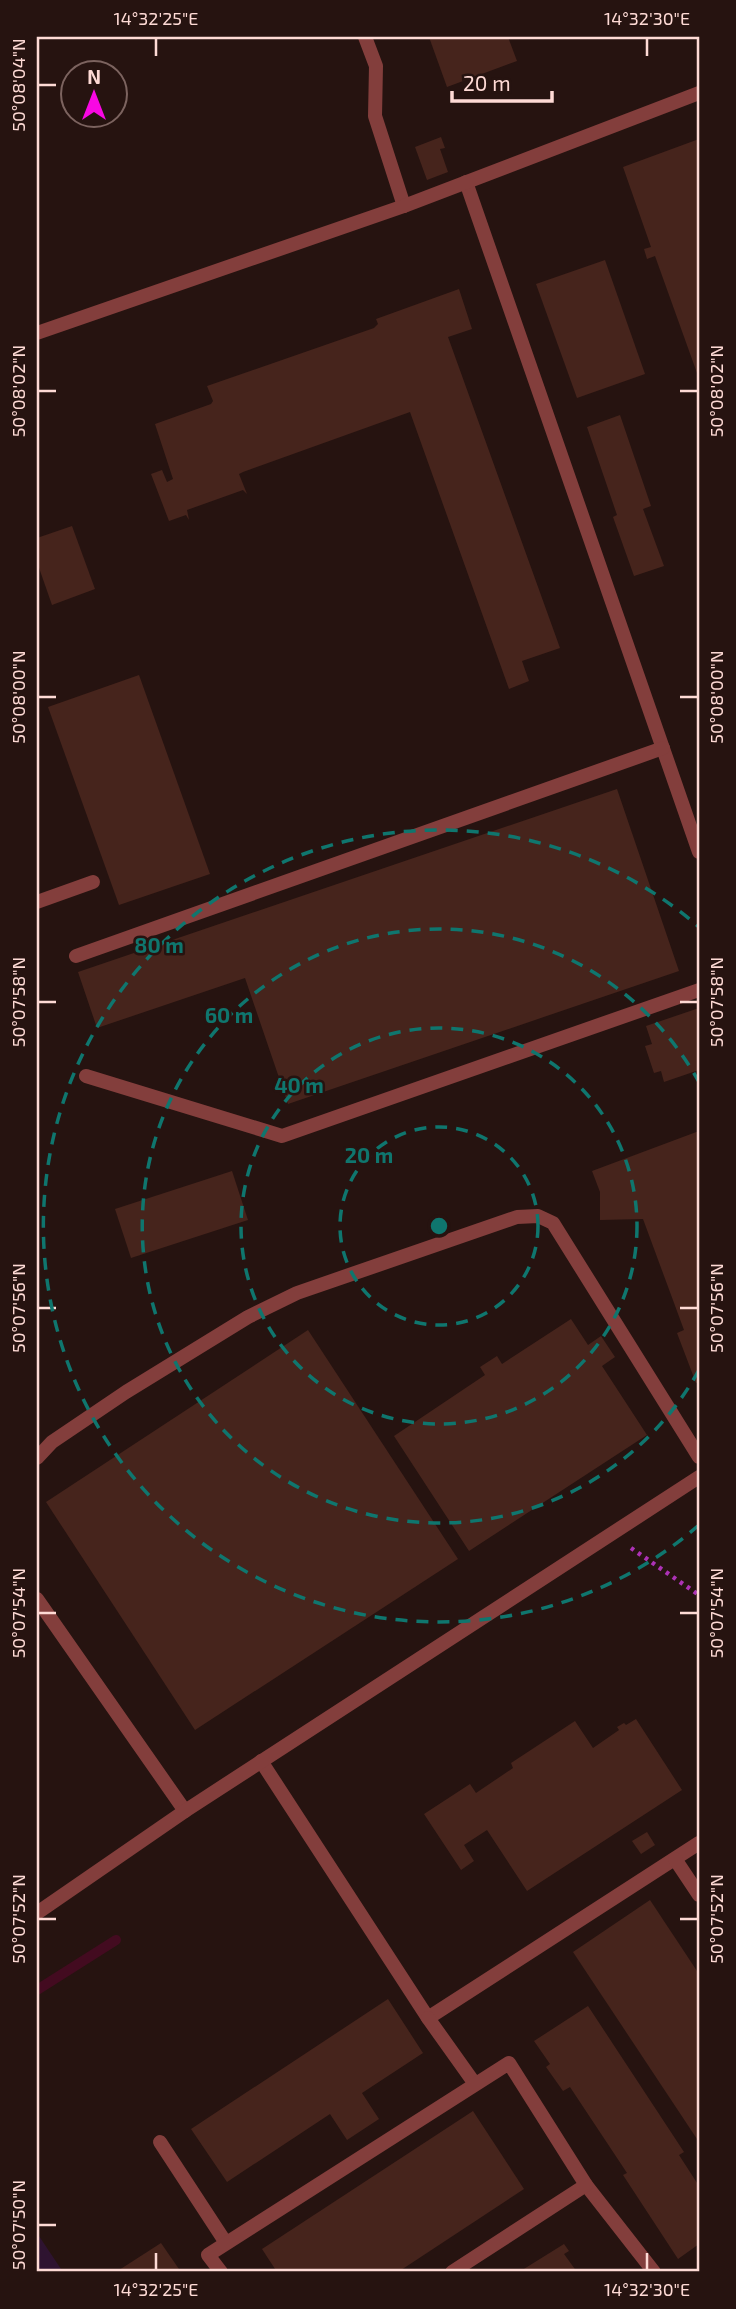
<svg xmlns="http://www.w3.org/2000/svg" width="736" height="2309" font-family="'Exo 2',sans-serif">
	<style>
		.green { fill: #2e1330 }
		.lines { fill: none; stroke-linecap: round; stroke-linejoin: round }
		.stream { stroke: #430b20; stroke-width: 10 }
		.building { fill: #46241c }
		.path { stroke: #ac32b5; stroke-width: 4.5; stroke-dasharray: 3.5 5; stroke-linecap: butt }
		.lane { stroke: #833e3c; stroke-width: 14 }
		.ticks { fill: none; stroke: #fedad5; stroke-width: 2.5 }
		.ring { fill: none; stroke: #0f766e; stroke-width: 3.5; stroke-dasharray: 12 9 }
		.centre { fill: #0f766e; stroke: #261310; stroke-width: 3.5 }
		.ring-label { font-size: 21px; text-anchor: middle; font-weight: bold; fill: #0f766e; stroke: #261310; stroke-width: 5; stroke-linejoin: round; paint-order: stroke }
		.neatline { fill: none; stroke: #fedad5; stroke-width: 2.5 }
		.ticks-label { font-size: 18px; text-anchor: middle; fill: #fedad5 }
	</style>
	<rect width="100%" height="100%" fill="#261310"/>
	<polygon class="green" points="37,2233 63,2272 37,2272"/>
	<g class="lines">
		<polyline class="stream" points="37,1990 116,1940"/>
	</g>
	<g class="building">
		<polygon points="429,37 508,37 517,61 447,87"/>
		<polygon points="441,137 445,148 440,149 448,172 427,180 415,147"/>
		<polygon points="699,139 699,372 697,373 655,256 647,259 644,249 651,247 623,167"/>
		<polygon points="605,260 645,374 577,398 536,284"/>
		<polygon points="459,289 472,329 448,337 560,648 522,661 529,681 509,689 410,412 243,472 239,474 247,494 243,490 187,510 189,520 186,515 169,521 151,474 162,470 167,482 173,479 155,424 211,404 213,401 207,386 374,328 378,324 376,319"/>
		<polygon points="620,415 651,506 643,509 664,566 634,576 613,517 617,515 587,427"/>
		<polygon points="72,526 95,589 52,605 37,562 37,538"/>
		<polygon points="139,675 210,874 119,905 48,707"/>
		<polygon points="617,789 679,971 288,1104 245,978 97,1028 78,972"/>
		<polygon points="699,1008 699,1070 664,1082 661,1071 654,1073 645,1046 652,1044 646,1026"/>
		<polygon points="699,1131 699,1382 696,1383 677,1333 684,1330 643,1219 600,1220 600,1192 592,1171"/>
		<polygon points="232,1171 248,1220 131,1258 115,1209"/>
		<polygon points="571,1319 588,1345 601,1336 615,1357 602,1366 647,1435 469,1551 394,1436 485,1375 480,1367 497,1356 502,1364"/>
		<polygon points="308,1330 458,1559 195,1730 46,1502"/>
		<polygon points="636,1719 682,1790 527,1891 487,1830 464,1845 474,1861 461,1870 424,1814 470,1784 476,1793 513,1768 511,1763 575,1721 593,1748 619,1730 617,1727 624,1723 626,1725"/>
		<polygon points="647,1832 655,1845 641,1854 632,1841"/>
		<polygon points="650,1900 699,1974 699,2142 573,1952"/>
		<polygon points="388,1999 423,2053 362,2093 379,2119 347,2140 330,2114 227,2182 191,2129"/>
		<polygon points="588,2006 684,2152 679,2155 699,2186 699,2244 678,2259 623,2175 627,2173 570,2087 563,2091 546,2067 550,2064 534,2041"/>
		<polygon points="473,2111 524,2189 398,2272 277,2272 262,2249"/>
		<polygon points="161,2243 181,2272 116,2272"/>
		<polygon points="564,2244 569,2251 564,2254 577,2272 519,2272"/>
	</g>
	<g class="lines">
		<polyline class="path" points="631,1548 699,1595"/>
		<g class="lane">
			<polyline points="365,37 376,66 375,116 404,206"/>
			<polyline points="466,182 699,852"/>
			<polyline points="37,333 404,206 699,93"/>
			<polyline points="37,902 93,882"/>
			<polyline points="76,956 663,748"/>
			<polyline points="86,1076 282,1136 699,990"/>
			<polyline points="37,1458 52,1442 126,1392 248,1317 297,1293 517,1217 538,1216 553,1223 699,1457"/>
			<polyline points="37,1599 185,1811"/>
			<polyline points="261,1761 428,2018 699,1843"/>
			<polyline points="675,1859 699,1895"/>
			<polyline points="37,1913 185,1811 699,1477"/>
			<polyline points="428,2018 475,2084"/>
			<polyline points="160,2142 226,2243"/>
			<polyline points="586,2185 654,2272"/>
			<polyline points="221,2272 208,2255 509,2063 586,2185 452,2272"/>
		</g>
	</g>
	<path class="ticks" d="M156 38V56M647 38V56M38 85H56M38 391H56M680 391H698M38 697H56M680 697H698M38 1002H56M680 1002H698M38 1308H56M680 1308H698M38 1613H56M680 1613H698M38 1919H56M680 1919H698M38 2225H56M156 2253V2270M647 2253V2270"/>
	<g class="ring">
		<circle cx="439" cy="1226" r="99"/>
		<circle cx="439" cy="1226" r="198"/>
		<path d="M699 1370A297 297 0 1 1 699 1082"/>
		<path d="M699 1525A396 396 0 1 1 699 927"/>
	</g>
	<circle cx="439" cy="1226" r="10" class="centre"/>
	<g class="ring-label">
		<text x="159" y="953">80 m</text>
		<text x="229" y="1023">60 m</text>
		<text x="299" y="1093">40 m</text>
		<text x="369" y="1163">20 m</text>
	</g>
	<rect width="736" height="2309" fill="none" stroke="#261310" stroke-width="77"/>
	<g transform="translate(94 94)"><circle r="33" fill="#261310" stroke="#7c635f" stroke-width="2"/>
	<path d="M0-5L12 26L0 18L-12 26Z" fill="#f907e3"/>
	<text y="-10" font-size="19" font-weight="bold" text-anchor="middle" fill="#fedad5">N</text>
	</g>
	<path d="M452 91v10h100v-10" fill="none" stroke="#fedad5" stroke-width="3.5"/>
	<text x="463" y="91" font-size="21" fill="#fedad5" stroke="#261310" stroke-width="5" paint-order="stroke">20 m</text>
	<rect x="38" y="38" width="660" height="2232" class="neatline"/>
	<g class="ticks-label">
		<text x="156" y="25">14°32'25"E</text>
		<text x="647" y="25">14°32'30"E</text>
		<text transform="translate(19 85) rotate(-90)" y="6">50°08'04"N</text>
		<text transform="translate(19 391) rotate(-90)" y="6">50°08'02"N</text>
		<text transform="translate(717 391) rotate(-90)" y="6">50°08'02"N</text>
		<text transform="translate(19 697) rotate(-90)" y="6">50°08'00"N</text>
		<text transform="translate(717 697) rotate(-90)" y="6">50°08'00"N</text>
		<text transform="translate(19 1002) rotate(-90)" y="6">50°07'58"N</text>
		<text transform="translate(717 1002) rotate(-90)" y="6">50°07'58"N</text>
		<text transform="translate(19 1308) rotate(-90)" y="6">50°07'56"N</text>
		<text transform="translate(717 1308) rotate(-90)" y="6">50°07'56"N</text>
		<text transform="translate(19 1613) rotate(-90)" y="6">50°07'54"N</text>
		<text transform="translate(717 1613) rotate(-90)" y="6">50°07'54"N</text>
		<text transform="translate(19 1919) rotate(-90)" y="6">50°07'52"N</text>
		<text transform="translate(717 1919) rotate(-90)" y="6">50°07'52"N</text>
		<text transform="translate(19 2225) rotate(-90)" y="6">50°07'50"N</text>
		<text x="156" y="2296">14°32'25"E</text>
		<text x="647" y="2296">14°32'30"E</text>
	</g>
</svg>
